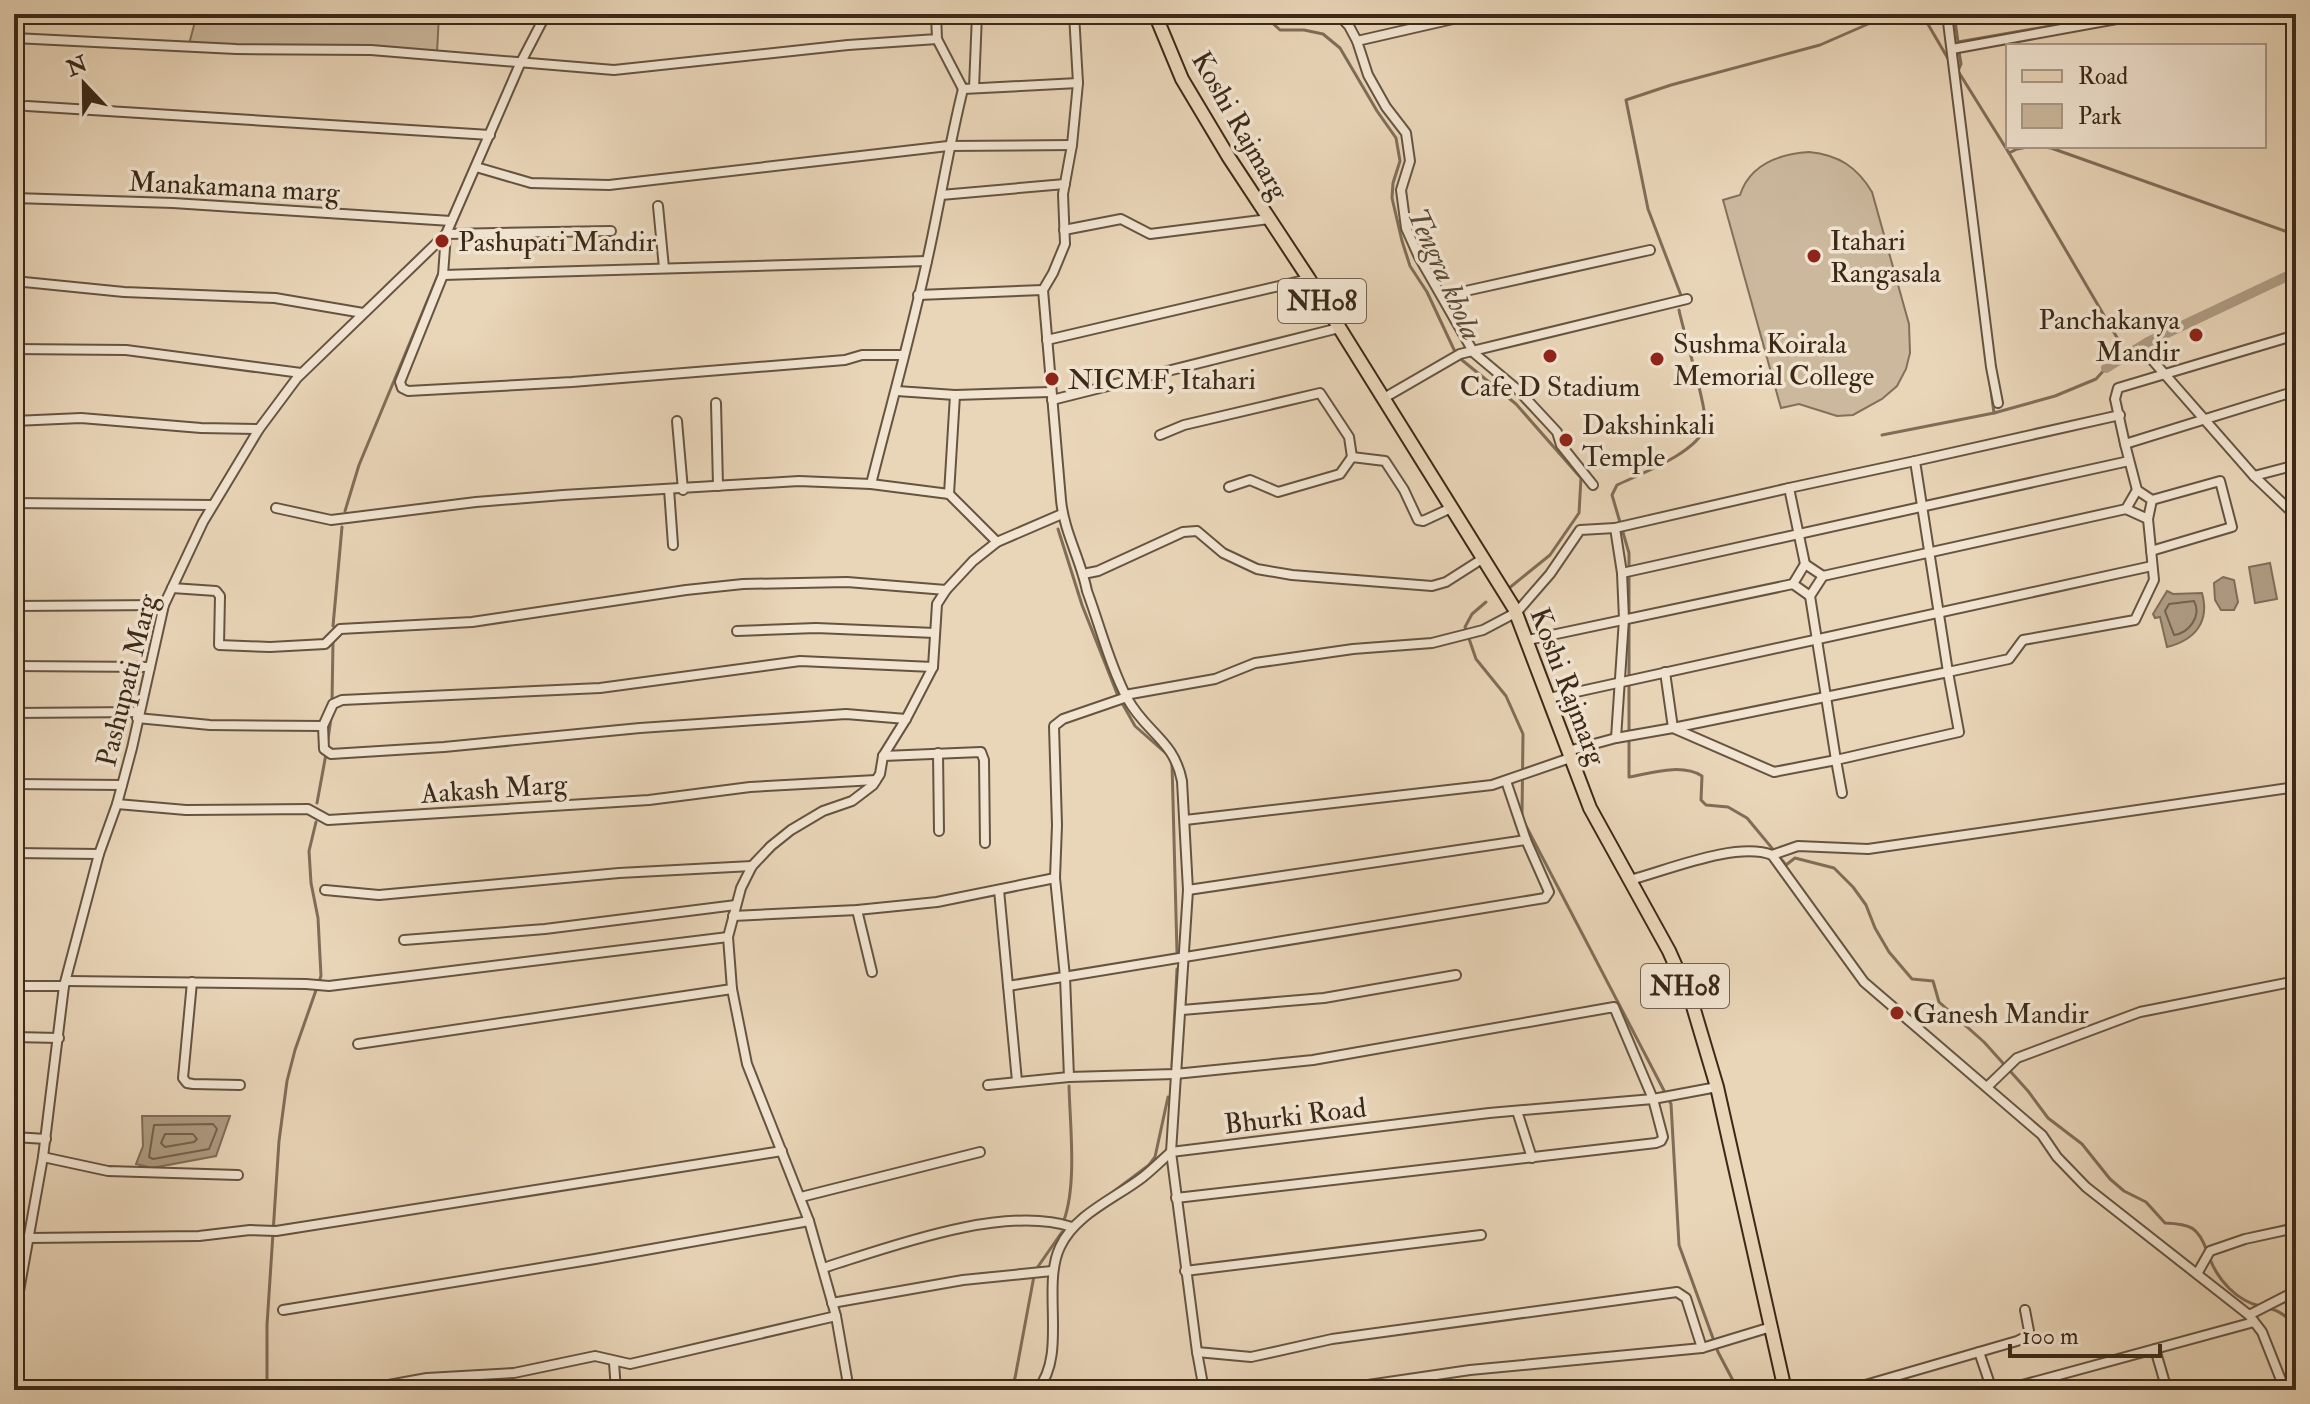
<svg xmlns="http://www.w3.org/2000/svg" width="2310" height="1404" font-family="'IM FELL Double Pica',serif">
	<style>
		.green { fill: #cbb89d; stroke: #83705a; stroke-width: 2 }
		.water { fill: #ae9b82; stroke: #806d58; stroke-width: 2 }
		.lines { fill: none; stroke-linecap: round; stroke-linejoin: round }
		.shore { stroke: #74624d; stroke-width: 2 }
		.stream { stroke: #806d58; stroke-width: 3 }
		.canal { stroke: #ae9b82; stroke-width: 10 }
		.street-casing { stroke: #665440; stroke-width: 12 }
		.primary-casing { stroke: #3b2918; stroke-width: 16 }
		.street { stroke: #f1e4d1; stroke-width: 8 }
		.primary { stroke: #e9d5b8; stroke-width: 12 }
		.poi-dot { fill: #8f2418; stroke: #f1e4d1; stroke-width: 3 }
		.labels { text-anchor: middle; stroke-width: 7; stroke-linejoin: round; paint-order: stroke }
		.shield { fill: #f1e4d1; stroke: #726150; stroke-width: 2 }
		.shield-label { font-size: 26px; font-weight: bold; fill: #3b2918 }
		.street-label { font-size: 28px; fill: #3b2918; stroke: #f1e4d1 }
		.poi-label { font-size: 28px; fill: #3b2918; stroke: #f1e4d1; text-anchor: start }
		.water-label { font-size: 30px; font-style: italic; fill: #5e4b38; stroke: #f1e4d1 }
	</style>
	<rect width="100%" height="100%" fill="#e9d5b8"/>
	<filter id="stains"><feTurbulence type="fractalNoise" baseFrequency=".0025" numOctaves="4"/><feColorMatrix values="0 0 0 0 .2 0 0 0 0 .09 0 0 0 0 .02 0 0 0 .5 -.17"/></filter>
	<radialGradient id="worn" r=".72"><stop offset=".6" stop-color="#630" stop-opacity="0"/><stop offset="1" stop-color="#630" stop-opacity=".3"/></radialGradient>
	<g class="green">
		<polygon points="197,14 439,14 437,53 189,44"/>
		<path d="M1809 152C1839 155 1857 167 1872 192L1909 324 1910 353 1906 369 1897 386 1882 399 1853 415 1837 416 1799 404 1781 408 1723 200 1740 195C1750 164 1780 154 1809 152Z"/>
	</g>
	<g class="water">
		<polygon points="2270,563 2277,599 2255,603 2249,567"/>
		<polygon points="2223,577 2234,580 2238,602 2234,610 2221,610 2215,600 2214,583"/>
		<path d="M2167 591 2173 594 2202 593C2210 622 2195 640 2167 647L2160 617 2155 618 2153 614Z"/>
		<polygon points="142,1116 230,1116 216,1156 152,1168 136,1164 143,1146"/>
	</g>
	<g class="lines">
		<g class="shore">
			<path d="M2194 601C2202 616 2189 633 2174 635L2165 611 2169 604Z"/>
			<polygon points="213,1124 217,1129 209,1149 153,1159 149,1157 154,1125"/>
			<polygon points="165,1134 193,1134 197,1139 194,1142 165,1147 161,1143"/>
		</g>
		<g class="stream">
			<polyline points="1263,14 1280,30 1304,30 1323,34 1340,48 1377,111 1396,138 1400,161 1393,183 1392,198 1402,241 1410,266 1427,292 1457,356 1516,404 1581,478 1579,513 1550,555 1508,589"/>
			<polyline points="1922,14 1950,62"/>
			<polyline points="1954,14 1958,42 2120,14"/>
			<polyline points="1959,52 1961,64 1958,71 2009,153 2017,149 2033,146"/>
			<polyline points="2034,146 2051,148 2296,235"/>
			<polyline points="1682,298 1648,209 1626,100 1671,85 1820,45 1891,14"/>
			<path d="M1679 310C1683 331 1709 413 1705 427 1697 453 1640 474 1617 485L1612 495 1629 553V777C1651 773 1682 763 1702 776L1701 800 1706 805 1728 807 1747 818 1786 865 1795 858 1834 868 1853 887 1866 905 1875 928 1889 952 1912 979 1933 981 1939 1002 1984 1042 2028 1091 2048 1118 2082 1144 2110 1179 2124 1191 2146 1202 2165 1223C2191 1224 2198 1227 2207 1251"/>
			<polyline points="1989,375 1994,413"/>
			<polyline points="1882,435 1994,413 2055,396 2096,379 2106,368 2119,341 2009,153"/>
			<polyline points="345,511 359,465 438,275"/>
			<polyline points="1058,529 1082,605 1118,696"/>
			<polyline points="1486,602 1472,614 1465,627 1476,659 1506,696 1523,734 1522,817"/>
			<polyline points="333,626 342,527"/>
			<polyline points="332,702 333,642"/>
			<polyline points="1122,703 1135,726 1169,756"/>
			<polyline points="327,746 331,718"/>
			<polyline points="1172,763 1177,953"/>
			<polyline points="317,803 326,754"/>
			<polyline points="1525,824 1671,1104 1679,1245 1718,1352 1738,1390"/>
			<polyline points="1172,1066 1177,969"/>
			<path d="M1069 1086C1070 1125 1077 1184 1064 1220L1069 1225 1149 1165 1155 1157 1168 1097"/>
			<path d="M2210 1259C2218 1280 2237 1301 2260 1306"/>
			<polyline points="1037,1268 1062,1232"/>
			<path d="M2267 1308C2280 1310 2290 1319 2296 1330"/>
			<polyline points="267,1390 267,1325 279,1141 287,1081 295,1050 321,976 318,918 311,883 309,851 316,822"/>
			<polyline points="1009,1390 1015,1378 1034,1276"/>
		</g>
		<polyline class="canal" points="2106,368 2148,342 2296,272"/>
		<g class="street-casing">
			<g id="street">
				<path d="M1074 14 1078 83 1072 145 1063 194 1065 244 1053 273 1043 290 1061 500C1064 532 1081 560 1087 591 1100 626 1110 666 1127 698 1146 733 1174 740 1182 781L1188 890 1171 1152 1197 1352 1204 1390"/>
				<polyline points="1338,14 1349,26 1357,41"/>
				<polyline points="1475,14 1357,41 1368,75 1386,107 1406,133 1410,161 1401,190 1406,228 1419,257 1474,353 1518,390 1557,432 1561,445 1593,485"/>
				<polyline points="1947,14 1991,367 1998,403"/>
				<polyline points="14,38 236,49 371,50 614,70 848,45 937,39 936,14"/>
				<polyline points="937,39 963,89 1078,83"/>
				<polyline points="1952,49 2144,14"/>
				<polyline points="974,88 977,14"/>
				<polyline points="27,106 490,135"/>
				<polyline points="476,167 531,183 609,185 948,146 1072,145"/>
				<polyline points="941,195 1065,184"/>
				<polyline points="14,198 173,203 451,221"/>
				<polyline points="658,206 664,268"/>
				<polyline points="1064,230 1121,219 1150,234 1269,219"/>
				<polyline points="611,231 446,234 443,275 400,382 402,388 408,391 572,382 845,360 862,355 904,355"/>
				<polyline points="443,275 927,261"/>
				<polyline points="14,281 124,292 275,298 363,313"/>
				<polyline points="918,295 1043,290"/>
				<polyline points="1443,296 1650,250"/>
				<polyline points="2296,335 2118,388 2115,399 2125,444 2296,391"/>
				<polyline points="1047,340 1309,279"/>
				<polyline points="14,349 126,350 301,373"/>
				<polyline points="2147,354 2254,476 2296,516"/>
				<polyline points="897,391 955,395 1051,392"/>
				<polyline points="1384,398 1460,354 1687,299"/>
				<polyline points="1052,400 1339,328"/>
				<polyline points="716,403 718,486"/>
				<polyline points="2120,415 1915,461 1948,672 2009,659 2023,640 2135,620 2154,580 2148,519 2152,500 2137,490 2125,444"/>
				<polyline points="14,421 81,418 201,428 259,429"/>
				<polyline points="677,421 683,490"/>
				<polyline points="1160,435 1184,425 1320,393 1349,437 1352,457"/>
				<polyline points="2254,476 2296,465"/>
				<path d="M871 484C892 400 916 318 933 233 943 185 951 137 963 89"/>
				<polyline points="1229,487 1250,480 1278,492 1340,474 1352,457 1385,461 1404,490 1418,520 1423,521 1451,508"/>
				<polyline points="669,489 673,545"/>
				<polyline points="949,494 955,395"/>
				<polyline points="14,503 212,505"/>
				<polyline points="276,508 331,520 476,502 563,495 799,481 871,484 949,494 997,542"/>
				<polyline points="2126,509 2148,519"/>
				<polyline points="2151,551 2232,527 2220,481 2152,500"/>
				<polyline points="1805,564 1789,488 1915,461"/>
				<polyline points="1622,573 2129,461"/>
				<polyline points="1083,574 1098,571 1183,532 1197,531 1223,553 1257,569 1292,575 1432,586 1446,582 1482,559"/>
				<polyline points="172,588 216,591 220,596 219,645 270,647 325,644 340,629 472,622 686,590 743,584 847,582 946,590"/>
				<polyline points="1810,596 1793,584 1805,564 1823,576"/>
				<polyline points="14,606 164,605"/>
				<polyline points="737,631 816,628 935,633"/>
				<polyline points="1528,640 1793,584"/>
				<polyline points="14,666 150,667"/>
				<polyline points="1665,672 1673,728 1948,672 1959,732 1836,760 1842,793"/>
				<polyline points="1125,695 1215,679 1255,663 1353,649 1432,643 1483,630 1517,612 1550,574 1580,530 1615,528"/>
				<polyline points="1549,698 2152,566"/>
				<polyline points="14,713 139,712"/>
				<polyline points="137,718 210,725 323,726 333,704 342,700 600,688 800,661 933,667"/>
				<polyline points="323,726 324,749 331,754 444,747 640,728 846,714 906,719"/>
				<polyline points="1616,738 1624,619 1622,573 1615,528 1789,488"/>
				<polyline points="1568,751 1616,738 1673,728 1774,772 1836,760 1810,596 1823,576 2126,509 2137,490"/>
				<polyline points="938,753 939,831"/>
				<polyline points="883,756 981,752 984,760 985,843"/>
				<polyline points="14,784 122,785"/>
				<polyline points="117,804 186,810 308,809 328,820 649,800 750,787 876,780"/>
				<polyline points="1185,820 1492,785 1570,758"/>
				<polyline points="14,853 99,854"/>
				<polyline points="1772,855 1798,846 1868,849 2296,787"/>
				<polyline points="1055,878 1065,977 1069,1077"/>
				<path d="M1630 880C1668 870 1737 841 1772 855L1864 982 2042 1135 2057 1157 2086 1187 2249 1315 2262 1332 2285 1390"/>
				<polyline points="325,890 379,895 619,873 752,866"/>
				<polyline points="999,890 1017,1081"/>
				<polyline points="1188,890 1526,840"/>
				<polyline points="857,910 872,972"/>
				<polyline points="733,916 857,910 937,902 1055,878 1057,825 1054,726 1063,719 1127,697"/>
				<polyline points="404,940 545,929 736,905"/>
				<polyline points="67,981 306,984 329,986 728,937"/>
				<polyline points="192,982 183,1078 187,1083 193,1084 240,1085"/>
				<polyline points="14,986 64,986"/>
				<polyline points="1008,986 1545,898 1549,892 1526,840 1506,781"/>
				<polyline points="1182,1010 1324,998 1456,975"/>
				<polyline points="14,1037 59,1038"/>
				<polyline points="358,1044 732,989"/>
				<polyline points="988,1085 1069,1077 1175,1074 1313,1060 1614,1007 1653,1099 1663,1137 1661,1141 1656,1143 1176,1198"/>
				<polyline points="1988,1086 2017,1058 2140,1012 2296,981"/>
				<polyline points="1517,1111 1532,1158"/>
				<polyline points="14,1137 46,1139"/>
				<polyline points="43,1157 108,1171 238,1175"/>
				<polyline points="801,1197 980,1152"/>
				<polyline points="30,1238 199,1236 250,1230 276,1231 782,1151"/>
				<path d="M823 1268C890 1247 1004 1204 1072 1227"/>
				<polyline points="1185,1271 1481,1235"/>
				<polyline points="2197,1274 2210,1251 2245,1239 2296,1228"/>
				<polyline points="832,1303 963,1280 1052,1271"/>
				<polyline points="283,1310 595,1259 809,1221"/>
				<polyline points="2249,1315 2296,1291"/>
				<polyline points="14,1319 43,1157 64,986 99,854 117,804 132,748 164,605 203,522 259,429 297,378 446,234 520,64 546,14"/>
				<polyline points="2155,1349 2167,1390"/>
				<polyline points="1197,1352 1251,1357 1332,1339 1677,1292 1686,1298 1702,1348"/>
				<polyline points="1979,1352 1992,1390"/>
				<polyline points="614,1363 616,1390"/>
				<polyline points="361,1390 427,1378 514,1373 595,1356 630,1364 836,1316"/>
				<polyline points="849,1390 836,1316 809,1221 747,1064 732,989 728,937 741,888 752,866 771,846 791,830 823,811 852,801 873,785 880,774 883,756 906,719 933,667 937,604 946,590 973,561 997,542 1062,514"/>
				<path d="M1037 1390C1068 1355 1041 1287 1060 1247 1075 1214 1116 1198 1143 1177 1153 1169 1162 1160 1171 1152L1489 1113 1653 1099 1717 1087"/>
				<polyline points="1334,1390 1470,1370 1702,1348 1771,1327"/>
				<polyline points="1848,1390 2017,1341 2027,1336 2029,1331 2025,1310"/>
				<polyline points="2004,1390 2254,1322"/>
			</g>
		</g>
		<g class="primary-casing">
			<polyline id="primary" points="1155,14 1182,79 1228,156 1309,279 1514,608 1590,808 1669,951 1692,1003 1717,1087 1785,1390"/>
		</g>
		<use href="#street" class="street"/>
		<use href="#primary" class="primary"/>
	</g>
	<g class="poi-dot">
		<circle cx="442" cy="241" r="8"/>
		<circle cx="1814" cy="256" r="8"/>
		<circle cx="2196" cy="335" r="8"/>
		<circle cx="1550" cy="356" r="8"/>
		<circle cx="1657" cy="359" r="8"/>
		<circle cx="1052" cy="379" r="8"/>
		<circle cx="1566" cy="440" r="8"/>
		<circle cx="1897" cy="1013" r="8"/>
	</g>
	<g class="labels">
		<g class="shield">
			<rect x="1278" y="279" width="88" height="44" rx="6"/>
			<rect x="1641" y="964" width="88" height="44" rx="6"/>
		</g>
		<g class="shield-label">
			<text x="1322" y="310">NH08</text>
			<text x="1685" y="995">NH08</text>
		</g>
		<g class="street-label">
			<text transform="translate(1241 125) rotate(60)" y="10">Koshi Rajmarg</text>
			<text transform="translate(234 186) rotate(3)" y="10">Manakamana marg</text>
			<text transform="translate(126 680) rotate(-76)" y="10">Pashupati Marg</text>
			<text transform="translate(1569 686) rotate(69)" y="10">Koshi Rajmarg</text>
			<text transform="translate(494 788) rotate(-4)" y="10">Aakash Marg</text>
			<text transform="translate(1295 1115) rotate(-7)" y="10">Bhurki Road</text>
		</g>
		<g class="poi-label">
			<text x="1830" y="250">Itahari<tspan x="1830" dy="32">Rangasala</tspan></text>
			<text x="458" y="251">Pashupati Mandir</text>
			<text x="2180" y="329" text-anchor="end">Panchakanya<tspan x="2180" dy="32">Mandir</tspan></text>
			<text x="1673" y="353">Sushma Koirala<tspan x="1673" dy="32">Memorial College</tspan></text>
			<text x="1068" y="389">NICMF, Itahari</text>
			<text x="1550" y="396" text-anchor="middle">Cafe D Stadium</text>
			<text x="1582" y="434">Dakshinkali<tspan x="1582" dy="32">Temple</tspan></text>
			<text x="1913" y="1023">Ganesh Mandir</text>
		</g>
		<g class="water-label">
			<text transform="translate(1445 274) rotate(66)" y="10">Tengra khola</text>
		</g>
	</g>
	<rect width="2310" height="1404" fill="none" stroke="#e9d5b8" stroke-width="48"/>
	<rect x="16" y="16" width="2278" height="1372" fill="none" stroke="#3b2918" stroke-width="4"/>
	<rect x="24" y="24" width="2262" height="1356" fill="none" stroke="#3b2918" stroke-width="2"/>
	<rect x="2006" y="44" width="260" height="104" fill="#f1e4d1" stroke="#a89987" stroke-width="2"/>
	<rect x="2022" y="70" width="40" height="12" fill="#e9d5b8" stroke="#a89987" stroke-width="2"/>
	<text x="2078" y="84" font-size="24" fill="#3b2918">Road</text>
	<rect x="2022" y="104" width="40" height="24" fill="#cbb89d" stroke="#a89987" stroke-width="2"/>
	<text x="2078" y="124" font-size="24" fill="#3b2918">Park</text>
	<g transform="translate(84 84) rotate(338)" stroke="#f1e4d1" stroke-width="6" paint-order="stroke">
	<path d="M0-6L14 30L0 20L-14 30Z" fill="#3b2918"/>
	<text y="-12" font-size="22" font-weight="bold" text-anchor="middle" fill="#3b2918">N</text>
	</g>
	<path d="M2010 1344v12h150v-12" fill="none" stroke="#3b2918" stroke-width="4"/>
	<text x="2022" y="1344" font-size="24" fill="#3b2918" stroke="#f1e4d1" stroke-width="6" paint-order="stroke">100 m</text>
	<rect width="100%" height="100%" filter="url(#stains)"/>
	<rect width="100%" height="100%" fill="url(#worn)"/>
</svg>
